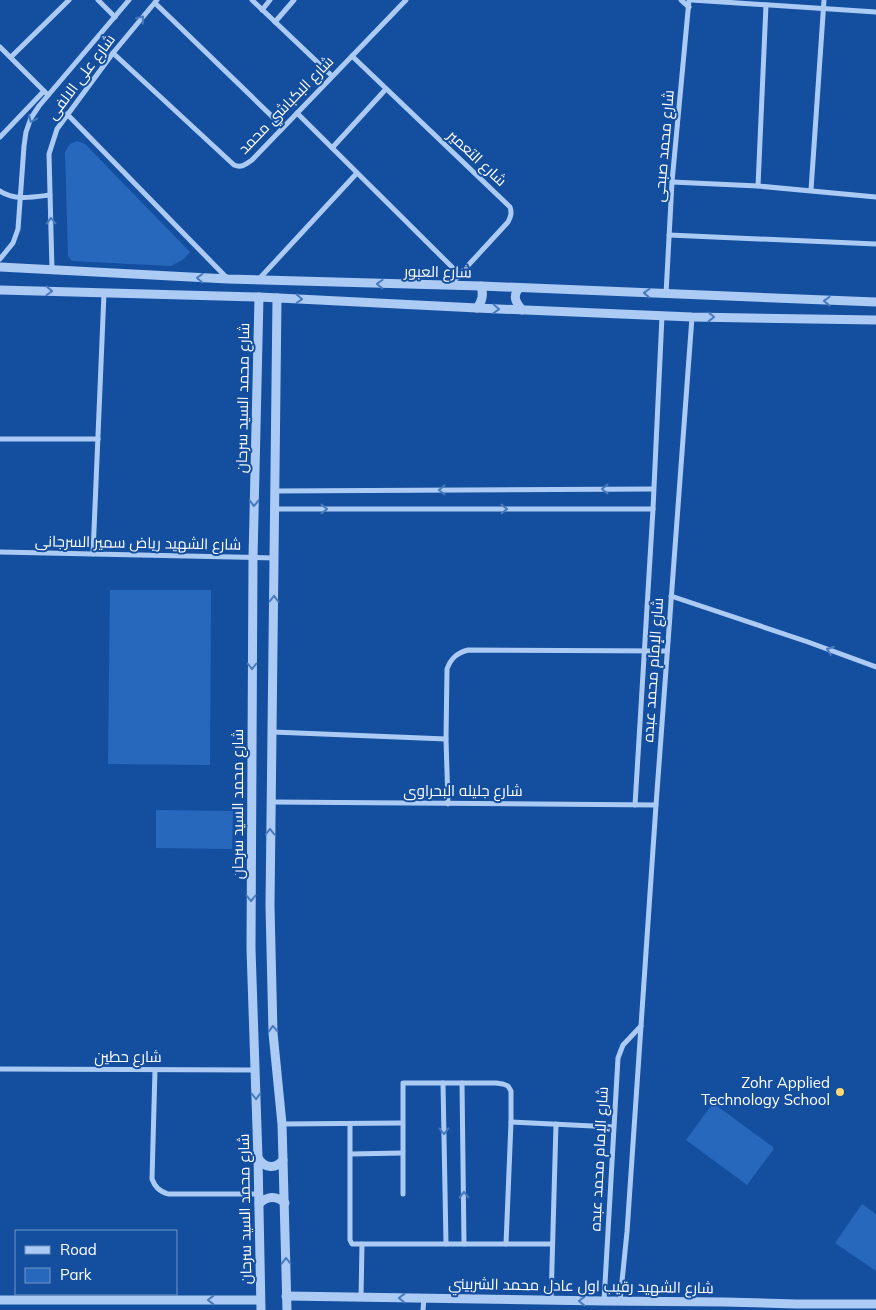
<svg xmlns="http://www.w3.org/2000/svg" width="876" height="1310" font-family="Mulish,Cairo,sans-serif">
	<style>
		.green { fill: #2768bd }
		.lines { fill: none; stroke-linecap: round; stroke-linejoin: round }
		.minor { stroke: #accbf4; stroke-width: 5 }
		.tertiary { stroke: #accbf4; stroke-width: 9 }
		.oneway { stroke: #497abd }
		.poi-dot { fill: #ffd86f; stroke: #144e9f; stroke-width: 2 }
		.labels { text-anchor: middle; stroke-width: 4; stroke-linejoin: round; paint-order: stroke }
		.street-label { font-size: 15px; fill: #fff; stroke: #144e9f }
		.poi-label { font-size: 15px; fill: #fff; stroke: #144e9f; text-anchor: end }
	</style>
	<rect width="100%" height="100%" fill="#144e9f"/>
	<g class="green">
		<polygon points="77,141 85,144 190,252 184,259 171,266 72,261 68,256 65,152 70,144"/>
		<polygon points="110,590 211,590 210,765 108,764"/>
		<polygon points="156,810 233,811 232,849 156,848"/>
		<polygon points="713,1103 773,1147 773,1150 747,1185 686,1140"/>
		<polygon points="862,1204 876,1214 876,1271 835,1243"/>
	</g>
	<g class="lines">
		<g class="minor">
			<polyline points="98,0 115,17"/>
			<polyline points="252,0 332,76"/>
			<polyline points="681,0 689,7"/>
			<polyline points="692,0 876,12"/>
			<polyline points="155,3 283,127"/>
			<polyline points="262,10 270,0"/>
			<polyline points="275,22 294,0"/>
			<polyline points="0,47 48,95"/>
			<path d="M113 53 234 165C241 168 245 165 252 160L406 0"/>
			<path d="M352 56 510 207C512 213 511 216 508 222L451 284"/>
			<polyline points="11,57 69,0"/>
			<polyline points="297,113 460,275"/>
			<polyline points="67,114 228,279"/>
			<polyline points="0,137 44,91"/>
			<polyline points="332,148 386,89"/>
			<polyline points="672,182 758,186 876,197"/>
			<polyline points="758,186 766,5"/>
			<polyline points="811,190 824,0"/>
			<path d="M0 191C14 201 34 197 50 195"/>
			<polyline points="669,235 876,244"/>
			<polyline points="0,259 13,243 18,229 24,146 26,132 31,118 39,106 129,0"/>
			<polyline points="52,270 49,154 57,129 113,53 157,0"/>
			<polyline points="259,279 357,173"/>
			<polyline points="666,294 672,182 689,0"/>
			<polyline points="0,439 98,439"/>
			<polyline points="275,491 653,489"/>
			<polyline points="275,509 653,509"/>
			<polyline points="0,552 275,558"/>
			<polyline points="93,554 104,293"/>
			<polyline points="671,596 808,642 876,667"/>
			<polyline points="273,732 446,739"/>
			<polyline points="271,802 656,805"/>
			<path d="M448 804 446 739 447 669C451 658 457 653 468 650L667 651"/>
			<polyline points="635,805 653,509 662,316"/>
			<polyline points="0,1069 255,1070"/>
			<path d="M155 1070 152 1179C155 1187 159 1191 168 1194H259"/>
			<polyline points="443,1083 446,1244"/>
			<polyline points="462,1083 464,1244"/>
			<polyline points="511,1122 613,1127"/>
			<polyline points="282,1124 402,1123"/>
			<polyline points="350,1124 350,1240 352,1244 552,1244"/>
			<polyline points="351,1154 402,1153"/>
			<polyline points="403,1194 403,1083 496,1083 503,1084 508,1086 511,1091 511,1122 506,1244"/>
			<polyline points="361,1298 362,1244"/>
			<polyline points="551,1301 556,1124"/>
			<polyline points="604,1301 618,1058 623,1045 641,1026"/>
			<polyline points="620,1301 627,1232 656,805 692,317"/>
			<polyline points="423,1310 424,1298"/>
		</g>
		<g class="tertiary">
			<polyline points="0,267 228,279 481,286 876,302"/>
			<path d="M519 288C512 297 516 302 522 310"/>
			<polyline points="0,290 259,297 477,308 692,317 876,320"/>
			<polyline points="259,297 253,558 251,949 258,1158 261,1310"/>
			<polyline points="277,298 270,906 273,1033 282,1124 283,1160 287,1310"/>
			<path d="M477 308C482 301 484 295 481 286"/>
			<path d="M258 1158C265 1169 276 1169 283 1160"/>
			<path d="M259 1204C267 1196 276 1195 285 1203"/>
			<polyline points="286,1296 604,1301 725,1302 796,1304 876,1304"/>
			<polyline points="0,1300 260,1300"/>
		</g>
	</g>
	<defs><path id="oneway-chevron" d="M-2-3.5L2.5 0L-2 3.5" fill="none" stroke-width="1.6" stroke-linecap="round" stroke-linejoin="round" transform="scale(1.25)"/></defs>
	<g class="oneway">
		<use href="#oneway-chevron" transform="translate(141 19) rotate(-51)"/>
		<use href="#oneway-chevron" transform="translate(32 119) rotate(115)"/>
		<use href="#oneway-chevron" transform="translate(51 221) rotate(-92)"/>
		<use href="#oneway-chevron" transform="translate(200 278) rotate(-177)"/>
		<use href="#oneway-chevron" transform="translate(380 284) rotate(-178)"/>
		<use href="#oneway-chevron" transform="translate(49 291) rotate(2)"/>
		<use href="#oneway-chevron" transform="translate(647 293) rotate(-178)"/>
		<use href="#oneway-chevron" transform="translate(299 299) rotate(3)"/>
		<use href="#oneway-chevron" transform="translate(827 301) rotate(-178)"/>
		<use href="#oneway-chevron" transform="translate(496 309) rotate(3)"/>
		<use href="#oneway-chevron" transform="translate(711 317) rotate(1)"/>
		<use href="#oneway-chevron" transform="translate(605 489) rotate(180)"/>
		<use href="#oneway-chevron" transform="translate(442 490) rotate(180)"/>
		<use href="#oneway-chevron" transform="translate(254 503) rotate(91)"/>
		<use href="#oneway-chevron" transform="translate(324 509)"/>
		<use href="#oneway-chevron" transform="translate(504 509)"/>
		<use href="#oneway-chevron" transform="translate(274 599) rotate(-89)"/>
		<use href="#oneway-chevron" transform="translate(830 650) rotate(-160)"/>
		<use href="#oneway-chevron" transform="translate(252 666) rotate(90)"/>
		<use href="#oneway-chevron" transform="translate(270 832) rotate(-90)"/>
		<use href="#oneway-chevron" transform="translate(251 898) rotate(90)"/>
		<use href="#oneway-chevron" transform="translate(273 1029) rotate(-93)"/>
		<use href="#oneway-chevron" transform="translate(256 1096) rotate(88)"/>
		<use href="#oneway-chevron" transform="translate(444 1131) rotate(89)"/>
		<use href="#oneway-chevron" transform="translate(464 1195) rotate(-91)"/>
		<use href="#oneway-chevron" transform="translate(286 1261) rotate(-91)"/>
		<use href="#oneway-chevron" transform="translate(402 1298) rotate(-179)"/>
		<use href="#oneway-chevron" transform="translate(211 1300) rotate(-180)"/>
		<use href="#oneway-chevron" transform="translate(582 1301) rotate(-179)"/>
	</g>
	<circle class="poi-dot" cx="840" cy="1092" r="5"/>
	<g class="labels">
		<g class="street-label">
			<text transform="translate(81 77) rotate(-53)" y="5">شارع على الالفى</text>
			<text transform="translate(286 105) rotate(-46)" y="5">شارع البكباشي محمد</text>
			<text transform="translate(664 146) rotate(-85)" y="5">شارع محمد صبحى</text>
			<text transform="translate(477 158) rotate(43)" y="5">شارع التعمير</text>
			<text transform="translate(438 272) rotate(1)" y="5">شارع العبور</text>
			<text transform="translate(243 398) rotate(-89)" y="5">شارع محمد السيد سرحان</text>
			<text transform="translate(138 543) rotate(1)" y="5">شارع الشهيد رياض سمير السرجانى</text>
			<text transform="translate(653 670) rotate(-86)" y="5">شارع الإمام محمد عبده</text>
			<text x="463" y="796">شارع جليله البحراوى</text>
			<text transform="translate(238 804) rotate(-90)" y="5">شارع محمد السيد سرحان</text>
			<text x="128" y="1062">شارع حطين</text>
			<text transform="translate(599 1159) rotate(-87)" y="5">شارع الإمام محمد عبده</text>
			<text transform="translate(245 1209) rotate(-91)" y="5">شارع محمد السيد سرحان</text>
			<text transform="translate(581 1286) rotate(1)" y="5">شارع الشهيد رقيب اول عادل محمد الشربيني</text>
		</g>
		<g class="poi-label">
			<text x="830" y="1088">Zohr Applied<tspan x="830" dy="17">Technology School</tspan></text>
		</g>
	</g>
	<rect x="15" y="1230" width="162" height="65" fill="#144e9f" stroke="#7295c5"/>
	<rect x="25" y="1246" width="25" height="8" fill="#accbf4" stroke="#7295c5"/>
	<text x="60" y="1255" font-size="15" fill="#ffffff">Road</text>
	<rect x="25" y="1268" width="25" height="15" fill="#2768bd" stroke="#7295c5"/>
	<text x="60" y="1280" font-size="15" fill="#ffffff">Park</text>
</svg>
